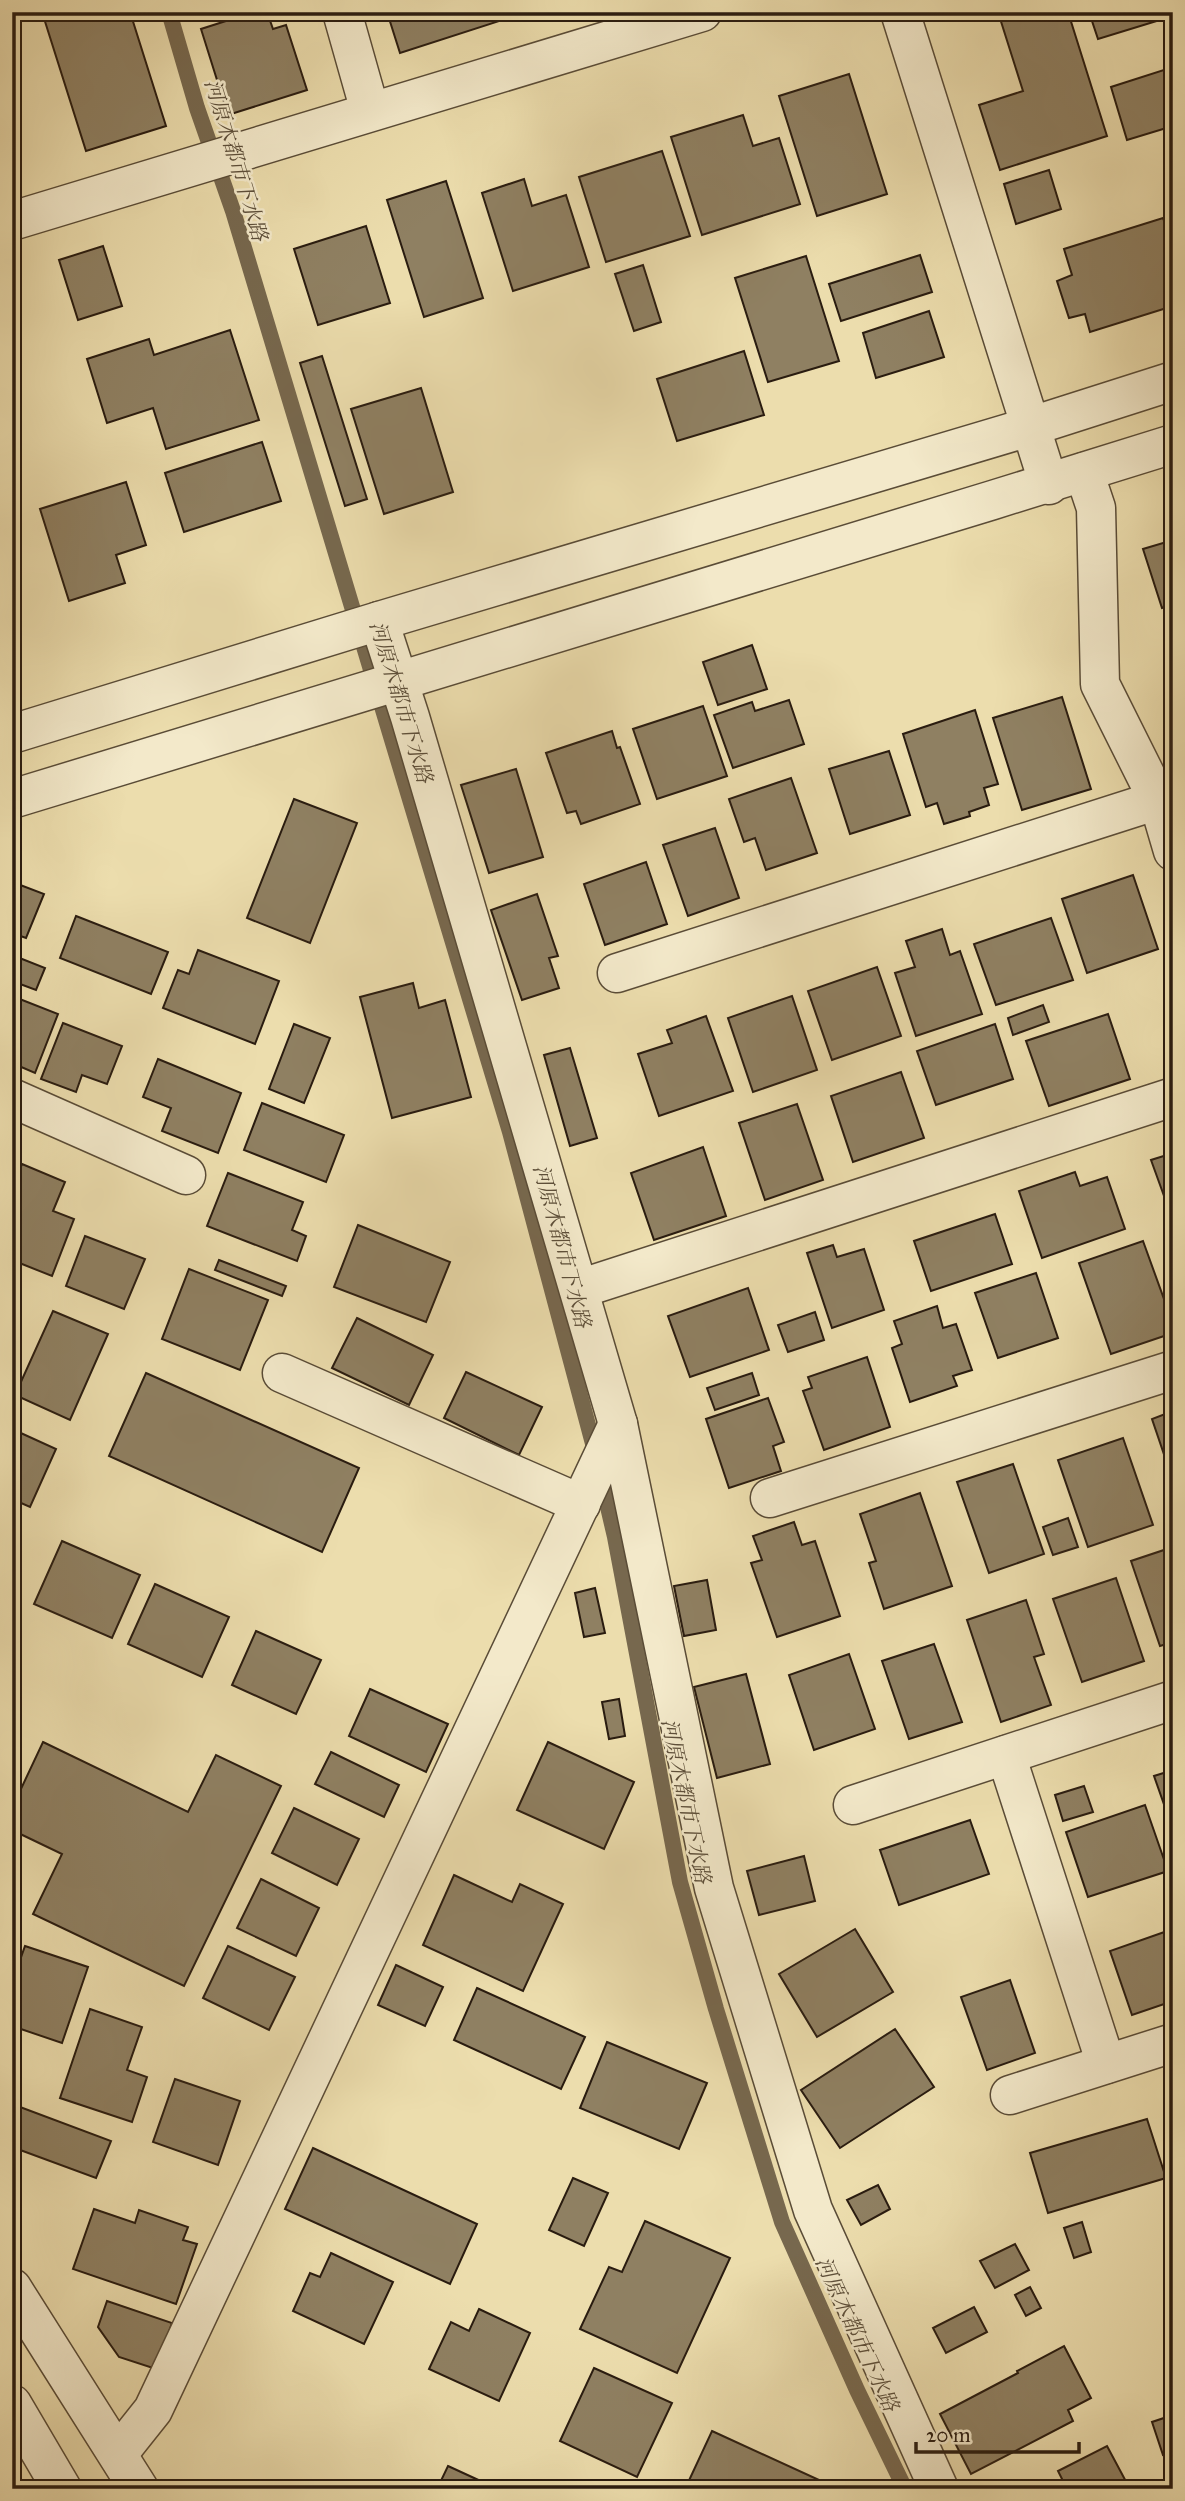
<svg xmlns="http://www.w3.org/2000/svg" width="1185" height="2501" font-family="'IM FELL Great Primer','Noto Serif JP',serif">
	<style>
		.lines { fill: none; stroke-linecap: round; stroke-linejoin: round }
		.stream { stroke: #77684e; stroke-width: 16 }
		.building { fill: #8f8062; stroke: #2a1c10; stroke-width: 2 }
		.minor-casing { stroke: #5a4c37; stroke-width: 41 }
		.tertiary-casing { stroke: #5a4c37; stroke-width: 41 }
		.minor { stroke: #f3e9ca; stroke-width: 38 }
		.tertiary { stroke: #f3e9ca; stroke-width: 38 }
		.labels { text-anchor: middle; stroke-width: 5; stroke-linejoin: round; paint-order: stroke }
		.water-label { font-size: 21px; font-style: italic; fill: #5d4f3a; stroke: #f3e9ca }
	</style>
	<rect width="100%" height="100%" fill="#ecddad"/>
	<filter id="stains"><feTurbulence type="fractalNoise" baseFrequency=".00286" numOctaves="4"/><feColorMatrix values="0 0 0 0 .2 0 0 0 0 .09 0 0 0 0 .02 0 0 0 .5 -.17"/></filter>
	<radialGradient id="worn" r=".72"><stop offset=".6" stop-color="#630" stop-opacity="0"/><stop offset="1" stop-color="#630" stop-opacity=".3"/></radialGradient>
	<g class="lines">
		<g class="stream">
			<polyline points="169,12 197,108 233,211 510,1132 596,1455"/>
			<polyline points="601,1477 615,1537 680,1882 716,2009 782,2222 857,2390 905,2489"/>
		</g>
	</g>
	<g class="building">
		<polygon points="42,12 130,12 166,126 86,151"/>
		<polygon points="254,12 267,12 273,29 286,25 307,90 228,115 201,29"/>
		<polygon points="387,12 527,12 400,53"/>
		<polygon points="998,12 1068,12 1107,136 1000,170 979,105 1023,91"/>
		<polygon points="1089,12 1173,12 1173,16 1098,39"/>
		<polygon points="1173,67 1173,126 1127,140 1111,87"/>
		<polygon points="849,74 887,194 817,216 779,96"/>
		<polygon points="743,115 753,146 779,138 800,204 702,235 671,137"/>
		<polygon points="662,151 690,236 606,262 579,177"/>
		<polygon points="1049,170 1061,209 1016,224 1004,184"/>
		<polygon points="524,179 532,206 566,195 589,267 513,291 482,193"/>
		<polygon points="446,181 483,298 424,317 387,200"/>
		<polygon points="1163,218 1173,247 1173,306 1090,332 1085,314 1069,318 1057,281 1072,275 1064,249"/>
		<polygon points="366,226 390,303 318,325 294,249"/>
		<polygon points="103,246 122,306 78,320 59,260"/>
		<polygon points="920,255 932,292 841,321 829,284"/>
		<polygon points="806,256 839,361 768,382 735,278"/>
		<polygon points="643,265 661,322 634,331 615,274"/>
		<polygon points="929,311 944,357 876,378 863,333"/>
		<polygon points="230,330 259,420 166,449 153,408 107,423 87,359 149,339 154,355"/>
		<polygon points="744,351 764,415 677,441 657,379"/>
		<polygon points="322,356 367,499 345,506 300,363"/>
		<polygon points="421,388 453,492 384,514 351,409"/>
		<polygon points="262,442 281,501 184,532 165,473"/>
		<polygon points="126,482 146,545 116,555 125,583 69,601 40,509"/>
		<polygon points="1173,540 1173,605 1162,608 1143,549"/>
		<polygon points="752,645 767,689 718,705 703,662"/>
		<polygon points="1062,697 1091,789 1022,810 993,718"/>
		<polygon points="789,700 804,744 733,768 714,715 752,702 755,711"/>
		<polygon points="703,706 727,776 657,799 633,729"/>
		<polygon points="975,710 998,784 984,788 989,805 969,812 970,816 944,824 937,803 926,807 903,734"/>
		<polygon points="612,731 617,748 620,747 640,804 581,824 576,811 567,813 546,753"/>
		<polygon points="889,751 910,815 850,834 829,769"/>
		<polygon points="516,769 543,857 489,873 461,785"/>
		<polygon points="791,778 817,853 766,870 755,838 744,842 729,799"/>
		<polygon points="294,799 357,823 310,943 247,918"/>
		<polygon points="715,828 739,898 688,916 663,845"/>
		<polygon points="646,862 667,924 605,945 584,884"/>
		<polygon points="1133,875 1158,949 1087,973 1062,899"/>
		<polygon points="15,883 44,894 26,938 12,933 12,891"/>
		<polygon points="537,894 558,956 549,958 559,988 522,1000 491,910"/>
		<polygon points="76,916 168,952 151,994 60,958"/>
		<polygon points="1051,918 1073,980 996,1005 974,944"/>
		<polygon points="942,929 950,955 960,951 982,1014 916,1036 895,973 915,967 906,941"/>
		<polygon points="198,950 279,981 255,1044 163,1008 178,970 189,974"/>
		<polygon points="12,955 45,968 36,990 12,981"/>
		<polygon points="877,967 901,1036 832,1060 808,991"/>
		<polygon points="413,983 419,1008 445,1000 471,1097 392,1118 360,997"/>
		<polygon points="12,996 58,1014 35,1073 12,1063"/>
		<polygon points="792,996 817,1070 753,1092 728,1018"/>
		<polygon points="1043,1005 1049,1022 1013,1035 1008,1018"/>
		<polygon points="1108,1014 1130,1079 1049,1106 1026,1041"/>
		<polygon points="706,1016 733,1091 659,1116 638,1054 672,1043 667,1030"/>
		<polygon points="63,1023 122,1046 107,1084 82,1075 76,1092 41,1079"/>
		<polygon points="294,1024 330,1038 304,1103 269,1089"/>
		<polygon points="995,1024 1013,1079 936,1105 917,1051"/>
		<polygon points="570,1048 597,1138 570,1146 544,1055"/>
		<polygon points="158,1059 241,1093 218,1153 162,1131 171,1108 143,1097"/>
		<polygon points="901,1072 924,1138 853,1162 831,1096"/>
		<polygon points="262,1103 344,1135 326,1182 244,1150"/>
		<polygon points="797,1104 823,1180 765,1200 739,1123"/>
		<polygon points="703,1147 726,1216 654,1240 631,1173"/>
		<polygon points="1173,1153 1173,1218 1172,1218 1151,1160"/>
		<polygon points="22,1164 65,1182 53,1211 74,1219 52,1276 12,1260 12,1188"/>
		<polygon points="1075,1172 1080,1186 1107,1177 1125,1229 1042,1258 1019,1191"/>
		<polygon points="228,1173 303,1202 292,1230 306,1236 297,1261 207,1226"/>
		<polygon points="995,1214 1012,1264 931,1291 914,1241"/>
		<polygon points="358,1225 450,1262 426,1322 334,1287"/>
		<polygon points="85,1236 145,1259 124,1309 66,1286"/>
		<polygon points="1143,1241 1173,1324 1173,1333 1111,1354 1079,1263"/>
		<polygon points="833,1245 837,1257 864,1249 884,1310 832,1328 807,1253"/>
		<polygon points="219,1260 286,1286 282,1296 215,1270"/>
		<polygon points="189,1269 268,1300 240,1370 162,1339"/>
		<polygon points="1036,1273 1058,1338 998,1358 975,1293"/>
		<polygon points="748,1288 769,1350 690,1377 668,1316"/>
		<polygon points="937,1306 943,1328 956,1324 972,1370 953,1376 957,1386 910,1402 892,1348 902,1344 894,1321"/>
		<polygon points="53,1311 108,1334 70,1420 15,1395"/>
		<polygon points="815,1312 824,1340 788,1352 778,1325"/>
		<polygon points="357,1318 433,1355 409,1405 332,1368"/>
		<polygon points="867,1357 890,1427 824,1450 803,1391 812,1388 808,1377"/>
		<polygon points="466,1372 542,1407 519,1455 444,1418"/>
		<polygon points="146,1373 359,1468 322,1552 109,1456"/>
		<polygon points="752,1373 759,1395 715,1410 707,1388"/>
		<polygon points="768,1398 784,1442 773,1446 781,1471 729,1488 706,1419"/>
		<polygon points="1173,1411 1173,1481 1152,1419"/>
		<polygon points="12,1429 56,1449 30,1507 12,1499"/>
		<polygon points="1123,1438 1153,1525 1088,1547 1058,1460"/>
		<polygon points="1013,1464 1044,1554 989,1573 957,1482"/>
		<polygon points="920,1493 952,1586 884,1609 869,1563 876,1561 860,1514"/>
		<polygon points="1068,1518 1078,1547 1053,1555 1043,1527"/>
		<polygon points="794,1522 802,1545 815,1541 840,1616 777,1637 751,1563 762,1560 753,1536"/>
		<polygon points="62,1541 140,1575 112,1638 34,1604"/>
		<polygon points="1173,1547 1173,1642 1160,1646 1131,1561"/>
		<polygon points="1116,1578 1144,1661 1082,1682 1053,1599"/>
		<polygon points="707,1580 716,1630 684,1636 674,1586"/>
		<polygon points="155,1584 229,1617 202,1677 128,1644"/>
		<polygon points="595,1588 605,1633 584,1637 575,1593"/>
		<polygon points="1026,1600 1044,1654 1034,1657 1051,1705 1001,1722 967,1620"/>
		<polygon points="256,1631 321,1660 296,1714 232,1685"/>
		<polygon points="934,1644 962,1722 909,1739 882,1661"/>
		<polygon points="849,1654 875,1729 814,1750 789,1675"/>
		<polygon points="746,1674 770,1764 717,1778 694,1687"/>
		<polygon points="370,1689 448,1724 426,1772 349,1736"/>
		<polygon points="619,1699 625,1736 609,1739 602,1702"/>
		<polygon points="43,1742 188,1812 216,1755 281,1786 184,1986 33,1914 62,1854 12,1830 12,1808"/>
		<polygon points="548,1742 634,1782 604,1849 517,1810"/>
		<polygon points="331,1752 399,1785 384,1817 315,1784"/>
		<polygon points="1173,1770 1173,1830 1154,1776"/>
		<polygon points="1084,1786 1093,1812 1063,1821 1055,1795"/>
		<polygon points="1145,1805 1168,1871 1088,1897 1066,1832"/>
		<polygon points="294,1808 359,1839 337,1885 272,1853"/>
		<polygon points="970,1820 989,1874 899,1905 880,1850"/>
		<polygon points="804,1856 815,1901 759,1915 747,1871"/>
		<polygon points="454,1875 512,1902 520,1884 563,1904 523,1991 423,1945"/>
		<polygon points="261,1879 319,1908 296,1956 237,1928"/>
		<polygon points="855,1929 893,1992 817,2037 779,1974"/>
		<polygon points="1173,1929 1173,2001 1132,2015 1110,1951"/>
		<polygon points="25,1946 88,1967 62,2043 12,2026 12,1983"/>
		<polygon points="228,1946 295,1977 269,2030 203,1998"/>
		<polygon points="396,1965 443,1987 425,2026 378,2005"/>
		<polygon points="1010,1980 1035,2053 987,2070 961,1997"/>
		<polygon points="477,1988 585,2037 561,2089 454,2040"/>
		<polygon points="90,2009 142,2027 127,2070 147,2077 132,2122 60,2098"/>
		<polygon points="895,2029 934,2087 840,2148 801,2090"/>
		<polygon points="607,2042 707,2083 679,2149 580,2108"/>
		<polygon points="175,2079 240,2101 218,2165 153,2142"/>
		<polygon points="12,2104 111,2141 96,2178 12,2147"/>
		<polygon points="1147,2119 1166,2178 1048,2213 1030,2153"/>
		<polygon points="313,2148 477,2224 450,2284 285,2209"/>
		<polygon points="573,2178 608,2193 584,2246 549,2230"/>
		<polygon points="878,2185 890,2209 861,2225 847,2200"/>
		<polygon points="94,2209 135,2223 139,2210 188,2227 183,2240 197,2244 176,2304 73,2269"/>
		<polygon points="645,2221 730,2258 677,2373 580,2329 609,2267 622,2272"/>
		<polygon points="1082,2222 1091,2252 1074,2258 1064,2228"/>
		<polygon points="1015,2244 1029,2270 995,2288 980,2261"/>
		<polygon points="331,2253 393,2282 364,2344 293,2311 310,2273 320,2277"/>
		<polygon points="1030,2287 1041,2308 1026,2316 1015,2295"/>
		<polygon points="107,2301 172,2323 156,2369 119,2357 98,2327"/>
		<polygon points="974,2307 987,2332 946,2353 933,2328"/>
		<polygon points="479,2309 530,2333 499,2401 429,2369 451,2322 469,2331"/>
		<polygon points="1064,2346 1091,2398 1068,2410 1073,2421 971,2474 940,2414 1018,2373 1017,2371"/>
		<polygon points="594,2368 672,2403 637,2477 560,2441"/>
		<polygon points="1173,2415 1173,2453 1163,2455 1152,2422"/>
		<polygon points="712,2431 830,2485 828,2489 685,2489"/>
		<polygon points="1107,2446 1130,2489 1067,2489 1058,2471"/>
		<polygon points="448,2466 498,2489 437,2489"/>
	</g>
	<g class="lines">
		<g class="minor-casing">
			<g id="minor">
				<polyline points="342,12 370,111"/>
				<polyline points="900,12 1049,485"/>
				<polyline points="12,221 702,12"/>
				<polyline points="1084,472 1096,508 1100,684 1158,800 1173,851"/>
				<polyline points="379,621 410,717 618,1424 714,1888 813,2210 939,2489"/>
				<polyline points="617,973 1158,800"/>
				<polyline points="12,1098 186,1175"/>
				<polyline points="579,1289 1173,1097"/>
				<polyline points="282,1373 581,1504"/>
				<polyline points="770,1498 1173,1370"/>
				<polyline points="1006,1755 1106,2064"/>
				<polyline points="853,1805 1173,1700"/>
				<polyline points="1010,2095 1173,2043"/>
				<polyline points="118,2454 153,2410 618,1424"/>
			</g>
		</g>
		<g class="tertiary-casing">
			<g id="tertiary">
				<polyline points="12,734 379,621 1029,427 1173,381"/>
				<path d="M12 799C399 679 787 565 1173 444"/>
				<polyline points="12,2288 139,2489"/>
				<polyline points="12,2404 62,2489"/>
			</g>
		</g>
		<use href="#minor" class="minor"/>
		<use href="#tertiary" class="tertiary"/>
	</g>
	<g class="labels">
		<g class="water-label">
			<text transform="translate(236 160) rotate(73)" y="7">河原木都市下水路</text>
			<text transform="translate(401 702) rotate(73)" y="7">河原木都市下水路</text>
			<text transform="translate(562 1246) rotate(75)" y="7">河原木都市下水路</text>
			<text transform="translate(686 1801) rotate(78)" y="7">河原木都市下水路</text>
			<text transform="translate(857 2334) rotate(65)" y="7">河原木都市下水路</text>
		</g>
	</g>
	<rect width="1185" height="2501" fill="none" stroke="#ecddad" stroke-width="42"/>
	<rect x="14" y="14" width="1157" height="2473" fill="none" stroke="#2a1c10" stroke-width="3.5"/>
	<rect x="21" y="21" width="1143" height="2459" fill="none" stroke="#2a1c10" stroke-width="2"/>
	<path d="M916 2442v10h163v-10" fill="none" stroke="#2a1c10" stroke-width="3.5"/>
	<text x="926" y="2442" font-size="21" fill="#2a1c10" stroke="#f3e9ca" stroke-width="5" paint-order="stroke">20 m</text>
	<rect width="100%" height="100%" filter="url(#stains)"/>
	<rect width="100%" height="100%" fill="url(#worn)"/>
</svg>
